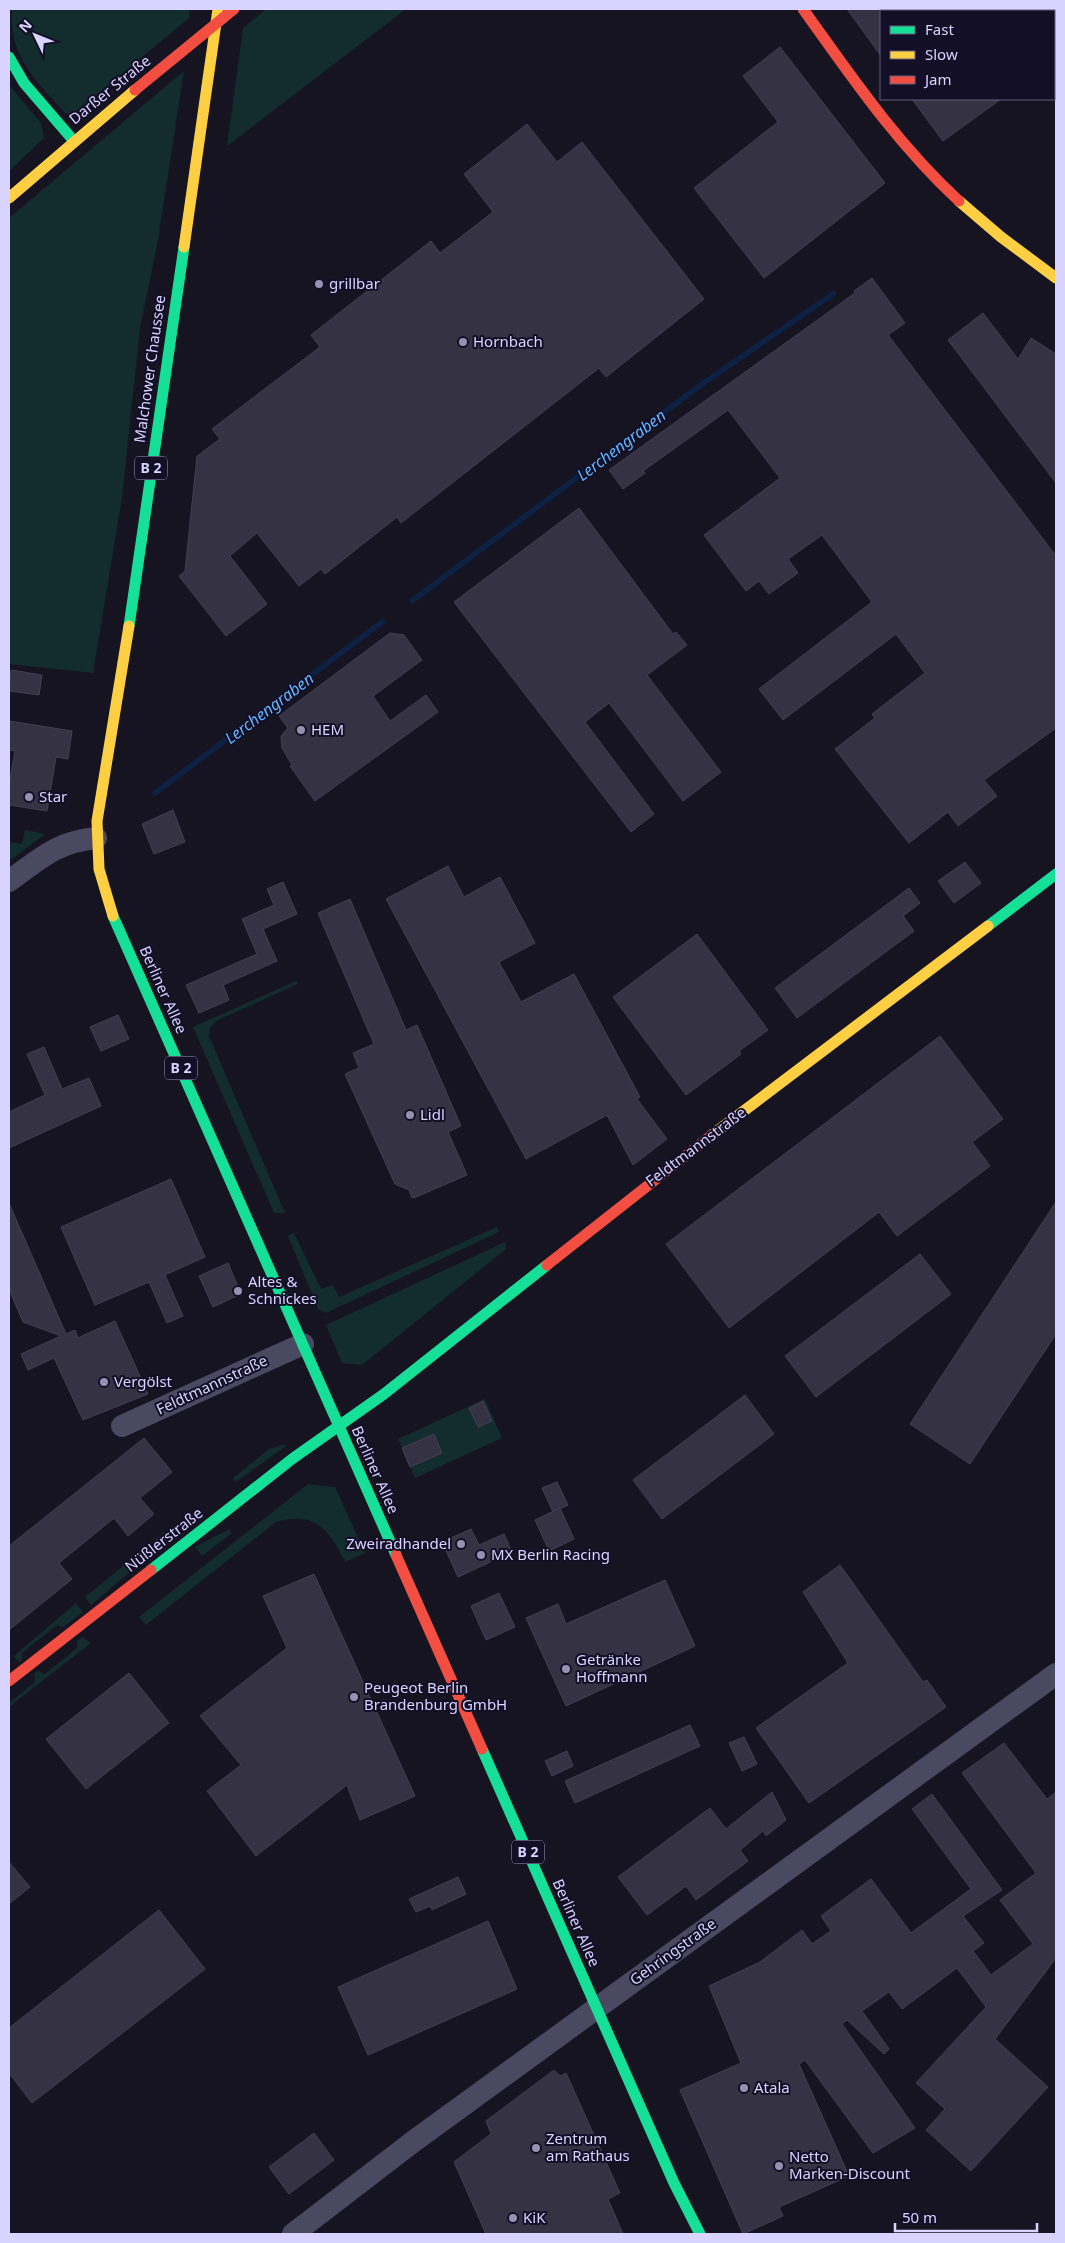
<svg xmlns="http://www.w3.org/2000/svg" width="1065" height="2243" font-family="'Noto Sans',sans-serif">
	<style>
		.green { fill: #132c2d }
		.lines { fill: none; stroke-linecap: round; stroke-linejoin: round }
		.stream { stroke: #0d2144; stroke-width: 5.5 }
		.building { fill: #343243; stroke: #433f54 }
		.street { stroke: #4a4962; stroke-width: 22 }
		.fast { stroke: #16e098; stroke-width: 11 }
		.slow { stroke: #ffcf43; stroke-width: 11 }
		.jam { stroke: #f24e42; stroke-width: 11 }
		.jam-bridge { stroke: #f24e42; stroke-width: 11 }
		.poi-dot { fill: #9591b1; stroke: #130f26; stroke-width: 2 }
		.labels { text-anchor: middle; stroke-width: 4; stroke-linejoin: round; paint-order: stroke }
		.shield { fill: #130f26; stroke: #9e99be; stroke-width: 1 }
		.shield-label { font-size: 14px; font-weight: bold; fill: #d9d4ff }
		.street-label { font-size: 15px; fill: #d9d4ff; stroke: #130f26 }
		.poi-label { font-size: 15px; fill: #d9d4ff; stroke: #130f26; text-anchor: start }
		.water-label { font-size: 16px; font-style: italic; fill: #62b6ff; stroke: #130f26 }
	</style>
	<rect width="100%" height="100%" fill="#161421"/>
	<g class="green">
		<path d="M12 9H190L189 18 72 115 65 113C36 80 8 56 12 9Z"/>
		<polygon points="266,9 406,9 227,146 243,28"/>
		<polygon points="184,71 158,240 140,328 122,498 93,673 9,664 9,218"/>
		<polygon points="9,85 41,123 44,138 9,171"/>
		<polygon points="25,830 45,834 9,861 9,842 22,844"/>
		<polygon points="296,981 298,984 216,1021 210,1028 209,1036 285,1213 274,1213 193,1027"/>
		<polygon points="497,1227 499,1232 326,1313 318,1309 288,1236 294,1233 321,1289 333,1285 339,1297"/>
		<polygon points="505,1242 506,1249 362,1365 342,1363 326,1325"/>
		<polygon points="485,1399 502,1438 415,1478 398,1439"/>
		<polygon points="285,1444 286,1446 236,1482 233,1478 269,1449"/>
		<path d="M308 1484 335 1487 365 1553 345 1562C329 1530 316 1511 276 1522L146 1625 139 1617Z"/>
		<polygon points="229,1529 232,1533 202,1556 195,1547"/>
		<polygon points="165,1532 170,1538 91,1605 85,1597"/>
		<polygon points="76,1603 83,1612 63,1627 57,1625 22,1653 22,1660 19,1662 14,1656"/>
		<polygon points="82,1637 91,1643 9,1707 9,1703 35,1682 34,1674 38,1671 45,1674 77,1648 77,1641"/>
	</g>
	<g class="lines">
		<g class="stream">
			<polyline points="412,601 702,384 833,294"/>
			<polyline points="155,793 382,622"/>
		</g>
	</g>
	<g class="building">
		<polygon points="847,9 881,9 881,56"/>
		<polygon points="780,47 885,183 764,278 694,188 778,122 743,76"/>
		<polygon points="912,99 1001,99 943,141"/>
		<polygon points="527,124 557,162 582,142 704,299 606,377 599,368 401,523 397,517 325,574 321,569 299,586 257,533 230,556 267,604 226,636 179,576 185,571 197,456 220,439 212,429 320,347 311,335 431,241 440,253 493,212 464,174"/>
		<polygon points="872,278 905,323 888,335 1056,556 1056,728 984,780 997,796 958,826 948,812 909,843 835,749 875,718 872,714 925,673 896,634 783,720 759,689 872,602 822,535 788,559 798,573 769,594 759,581 746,591 704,535 780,478 728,410 643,471 645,473 623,489 609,470 855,293 854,291"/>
		<polygon points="983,313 1018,359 1031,338 1056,354 1056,483 948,340"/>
		<polygon points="579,508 673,634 676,632 687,645 647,675 721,772 683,801 609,703 585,722 654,814 631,832 454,602"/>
		<polygon points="390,633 404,635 422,660 373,696 390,721 426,695 438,712 315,801 290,766 292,765 282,748 281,736 288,728 279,716"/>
		<polygon points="11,670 42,675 39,695 9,691"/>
		<polygon points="9,721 72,731 68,759 56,757 47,811 9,805 9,786 15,751 9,750"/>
		<polygon points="173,810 185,842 154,854 142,824"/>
		<polygon points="965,862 981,883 954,903 938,881"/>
		<polygon points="448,866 464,897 500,877 535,943 499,962 521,1002 574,974 640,1097 637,1099 667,1139 633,1165 607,1115 526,1159 386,899"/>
		<polygon points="283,882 297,914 263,929 277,961 223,985 229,1000 199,1013 186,985 257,954 242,919 274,905 267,889"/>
		<polygon points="909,888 920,903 903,916 914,931 797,1018 775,988"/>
		<polygon points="350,899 406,1030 417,1025 461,1126 448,1132 467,1175 416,1197 412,1198 409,1190 395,1184 345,1074 359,1068 353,1053 374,1044 318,913"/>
		<polygon points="697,934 768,1030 739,1051 741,1054 686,1095 613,997"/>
		<polygon points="118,1015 129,1039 101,1051 90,1027"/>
		<polygon points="940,1036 1003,1119 972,1142 990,1166 897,1236 879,1212 729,1328 666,1244"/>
		<polygon points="44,1047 62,1089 89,1078 101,1106 9,1148 9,1112 45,1095 27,1054"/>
		<polygon points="171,1179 205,1257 165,1275 183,1316 167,1323 149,1282 95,1305 61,1227"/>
		<polygon points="1056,1202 1056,1334 970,1464 910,1424"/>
		<polygon points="9,1203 66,1334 75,1330 78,1338 115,1321 148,1394 83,1420 54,1358 28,1370 21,1354 61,1336 23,1322 9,1289"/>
		<polygon points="920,1254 951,1294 816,1397 785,1356"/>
		<polygon points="228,1263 241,1294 213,1307 199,1276"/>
		<polygon points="745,1395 774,1434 662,1519 633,1480"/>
		<polygon points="483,1401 492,1421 478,1427 469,1408"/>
		<polygon points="434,1434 442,1453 410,1467 402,1448"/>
		<polygon points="144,1438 172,1472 140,1498 154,1514 128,1536 114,1518 59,1563 72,1579 9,1630 9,1546"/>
		<polygon points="557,1482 568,1505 553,1512 542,1488"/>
		<polygon points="560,1508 574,1539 549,1551 535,1520"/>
		<polygon points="471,1529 479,1545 504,1534 512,1552 458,1577 442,1542"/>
		<polygon points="840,1565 923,1682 927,1680 946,1707 809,1803 756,1728 848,1663 803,1592"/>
		<polygon points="314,1574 415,1796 360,1820 347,1785 256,1856 207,1791 241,1765 200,1716 287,1648 263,1596"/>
		<polygon points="665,1580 695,1646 566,1706 526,1618 558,1604 566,1624"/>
		<polygon points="499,1593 515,1627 486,1640 471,1606"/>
		<polygon points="129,1673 169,1723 86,1789 46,1739"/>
		<polygon points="690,1725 700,1746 575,1803 565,1781"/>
		<polygon points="744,1737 757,1764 742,1771 729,1743"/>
		<polygon points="1004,1743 1047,1799 1056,1792 1056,1958 995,2039 1048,2087 971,2171 926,2130 945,2109 916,2083 986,2007 957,1968 902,2009 889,1992 862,2011 889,2049 884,2054 847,2020 842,2024 915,2128 873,2153 805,2060 799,2064 849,2176 779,2207 783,2216 743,2234 680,2090 741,2063 709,1986 760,1962 802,1930 812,1944 831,1931 821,1916 871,1879 911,1933 971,1889 912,1809 932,1794 1002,1890 963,1916 984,1943 973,1951 991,1975 1033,1944 1000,1900 1036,1873 962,1773"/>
		<polygon points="567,1751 573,1766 552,1776 545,1761"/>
		<polygon points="772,1792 786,1820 766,1836 763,1831 740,1850 748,1861 696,1900 686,1886 647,1915 618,1877 710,1808 726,1829"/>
		<polygon points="9,1862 30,1887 9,1904"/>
		<polygon points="458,1877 466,1894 432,1910 430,1906 416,1912 409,1899"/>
		<polygon points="159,1910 205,1969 32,2103 9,2073 9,2028"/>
		<polygon points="488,1921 517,1989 368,2055 338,1987"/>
		<polygon points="554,2070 560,2076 566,2073 620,2193 608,2199 623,2234 486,2234 454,2162 491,2134 486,2121"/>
		<polygon points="314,2133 334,2160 289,2194 269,2167"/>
	</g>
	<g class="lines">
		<g class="street">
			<path d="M9 881C40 859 56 842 96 838"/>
			<polyline points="122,1426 303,1344"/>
			<polyline points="293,2234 414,2141 1056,1674"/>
		</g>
		<g class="fast">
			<polyline points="9,57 24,83 73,140"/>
			<polyline points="129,626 184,247"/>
			<polyline points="113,916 396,1555"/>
			<polyline points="988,926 1056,874"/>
			<polyline points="151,1570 292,1459 384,1394 547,1265"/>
			<polyline points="482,1749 674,2183 700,2234"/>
		</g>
		<g class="slow">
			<polyline points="9,198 135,90"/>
			<polyline points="959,201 1001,237 1056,278"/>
			<polyline points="184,247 218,9"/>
			<polyline points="113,916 99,869 97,821 129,626"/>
			<polyline points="712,1135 988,926"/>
		</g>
		<g class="jam">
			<path d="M803 9C851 76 897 144 959 201"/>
			<polyline points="547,1265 712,1135"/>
			<polyline points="396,1555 482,1749"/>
			<polyline points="9,1681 151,1570"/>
		</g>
		<polyline class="jam-bridge" points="135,90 234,9"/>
	</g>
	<g class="poi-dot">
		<circle cx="319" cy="284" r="5"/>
		<circle cx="463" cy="342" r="5"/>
		<circle cx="301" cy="730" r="5"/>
		<circle cx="29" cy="797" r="5"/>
		<circle cx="410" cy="1115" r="5"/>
		<circle cx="238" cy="1291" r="5"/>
		<circle cx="104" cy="1382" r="5"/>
		<circle cx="461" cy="1544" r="5"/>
		<circle cx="481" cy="1555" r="5"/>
		<circle cx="566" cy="1669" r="5"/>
		<circle cx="354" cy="1697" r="5"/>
		<circle cx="744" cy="2088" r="5"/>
		<circle cx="536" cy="2148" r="5"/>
		<circle cx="779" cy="2166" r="5"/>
		<circle cx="513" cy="2218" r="5"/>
	</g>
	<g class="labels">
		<g class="shield">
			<rect x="135" y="456.5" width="32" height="23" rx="4"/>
			<rect x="165" y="1056.5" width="32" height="23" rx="4"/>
			<rect x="512" y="1840.5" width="32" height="23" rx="4"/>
		</g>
		<g class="shield-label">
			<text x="151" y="473">B 2</text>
			<text x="181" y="1073">B 2</text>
			<text x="528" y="1857">B 2</text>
		</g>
		<g class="street-label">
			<text transform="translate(110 90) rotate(-39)" y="5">Darßer Straße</text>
			<text transform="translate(150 369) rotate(-82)" y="5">Malchower Chaussee</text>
			<text transform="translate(163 990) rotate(66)" y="5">Berliner Allee</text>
			<text transform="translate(696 1147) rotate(-37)" y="5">Feldtmannstraße</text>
			<text transform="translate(212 1385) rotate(-25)" y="5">Feldtmannstraße</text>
			<text transform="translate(375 1470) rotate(66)" y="5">Berliner Allee</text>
			<text transform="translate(164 1540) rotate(-38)" y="5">Nüßlerstraße</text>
			<text transform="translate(576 1923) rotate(66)" y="5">Berliner Allee</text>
			<text transform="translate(673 1952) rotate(-36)" y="5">Gehringstraße</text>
		</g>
		<g class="poi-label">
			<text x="329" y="289">grillbar</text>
			<text x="473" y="347">Hornbach</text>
			<text x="311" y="735">HEM</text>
			<text x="39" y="802">Star</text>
			<text x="420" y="1120">Lidl</text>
			<text x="248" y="1287">Altes &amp;<tspan x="248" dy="17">Schnickes</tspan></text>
			<text x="114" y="1387">Vergölst</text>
			<text x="451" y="1549" text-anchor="end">Zweiradhandel</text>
			<text x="491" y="1560">MX Berlin Racing</text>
			<text x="576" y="1665">Getränke<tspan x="576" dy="17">Hoffmann</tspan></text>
			<text x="364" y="1693">Peugeot Berlin<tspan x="364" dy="17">Brandenburg GmbH</tspan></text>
			<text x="754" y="2093">Atala</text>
			<text x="546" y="2144">Zentrum<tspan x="546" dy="17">am Rathaus</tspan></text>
			<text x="789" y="2162">Netto<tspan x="789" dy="17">Marken-Discount</tspan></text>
			<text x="523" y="2223">KiK</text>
		</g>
		<g class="water-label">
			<text transform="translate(621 445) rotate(-37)" y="6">Lerchengraben</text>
			<text transform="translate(269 708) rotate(-37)" y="6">Lerchengraben</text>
		</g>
	</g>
	<rect width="1065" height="2243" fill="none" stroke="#d9d4ff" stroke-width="20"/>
	<rect x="880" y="10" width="175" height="90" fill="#130f26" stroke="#625e7d"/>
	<rect x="890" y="26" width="25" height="8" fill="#16e098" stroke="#625e7d"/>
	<text x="925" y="35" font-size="15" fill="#d9d4ff">Fast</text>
	<rect x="890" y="51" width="25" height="8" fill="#ffcf43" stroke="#625e7d"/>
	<text x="925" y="60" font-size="15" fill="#d9d4ff">Slow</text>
	<rect x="890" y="76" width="25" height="8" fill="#f24e42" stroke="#625e7d"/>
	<text x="925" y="85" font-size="15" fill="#d9d4ff">Jam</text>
	<g transform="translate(35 35) rotate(313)" stroke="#130f26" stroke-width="4" paint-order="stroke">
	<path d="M0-4L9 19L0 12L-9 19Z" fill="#d9d4ff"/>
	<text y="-8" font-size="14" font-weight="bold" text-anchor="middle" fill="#d9d4ff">N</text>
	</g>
	<path d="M895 2223v8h142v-8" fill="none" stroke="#d9d4ff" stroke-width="2.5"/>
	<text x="902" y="2223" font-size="15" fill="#d9d4ff" stroke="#130f26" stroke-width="4" paint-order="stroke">50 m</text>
</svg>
